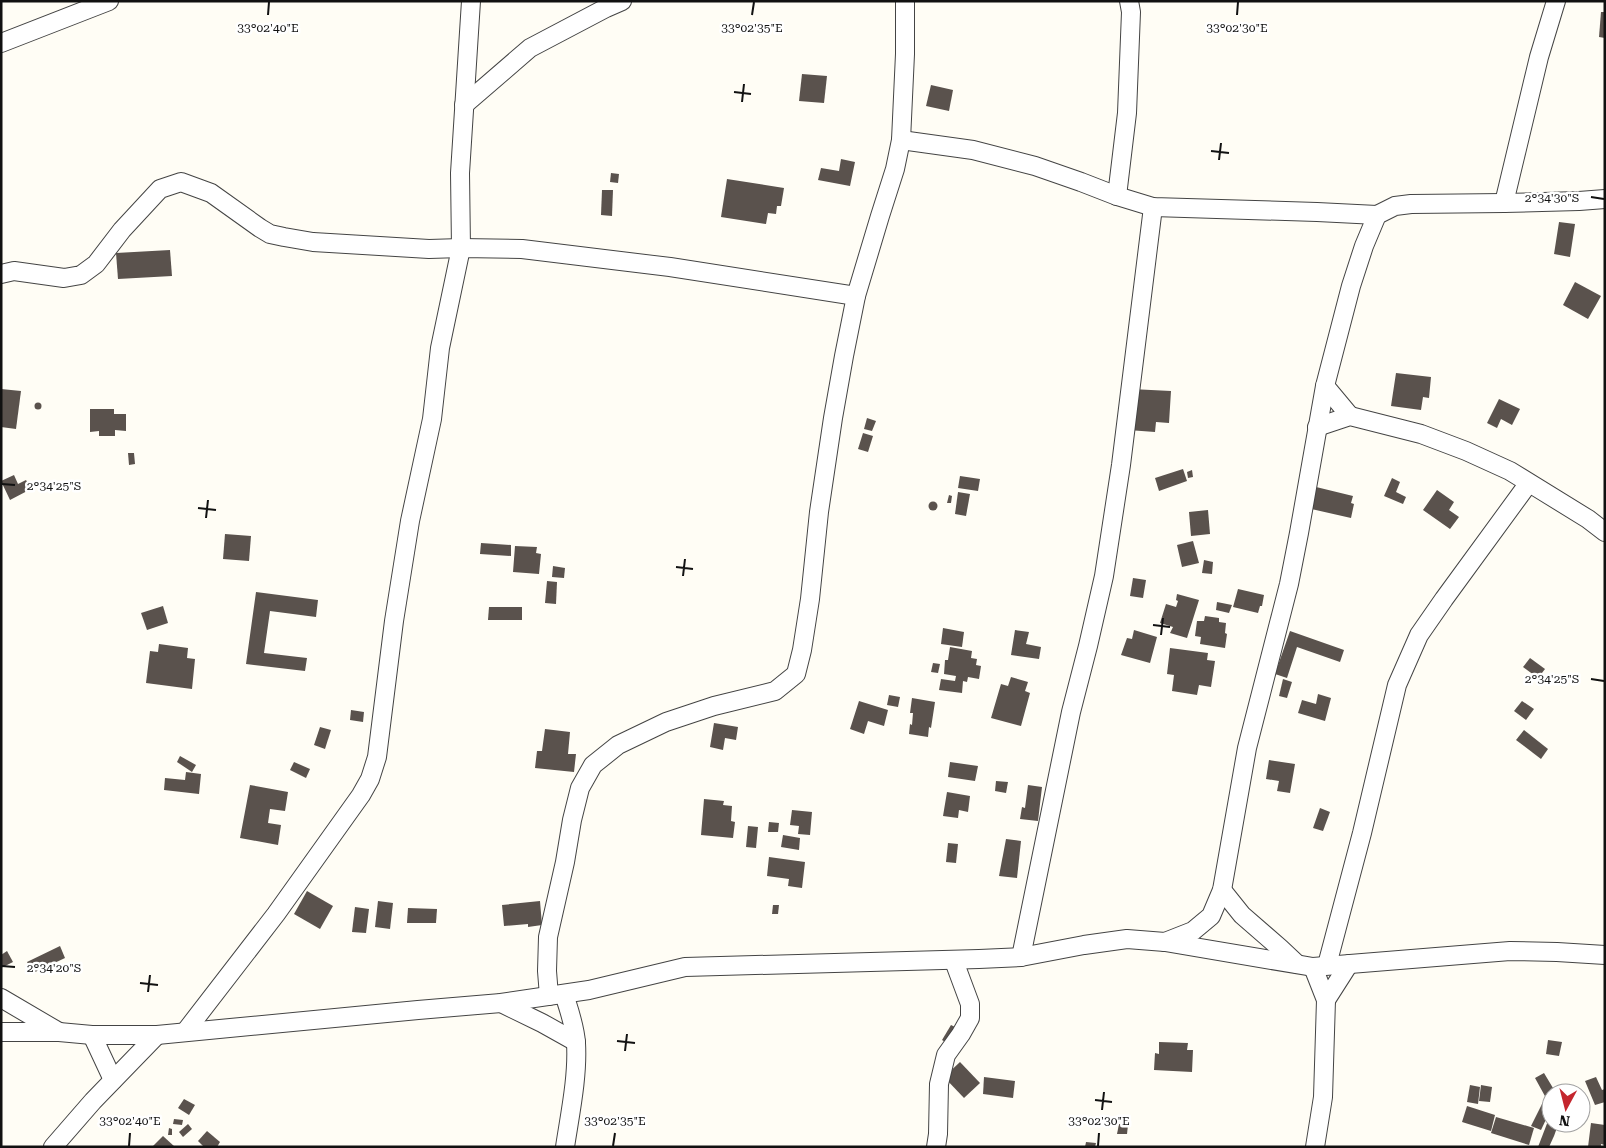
<svg xmlns="http://www.w3.org/2000/svg" width="1606" height="1148" font-family="'Roboto Serif',serif">
	<style>
		.building { fill: #5a524d }
		.lines { fill: none; stroke-linecap: round; stroke-linejoin: round }
		.minor-casing { stroke: #444; stroke-width: 20 }
		.minor { stroke: #fff; stroke-width: 18 }
		.ticks { fill: none; stroke: #111; stroke-width: 2 }
		.ticks-label { font-size: 12px; text-anchor: middle; fill: #111; stroke: #fff; stroke-width: 5; stroke-linejoin: round; paint-order: stroke }
	</style>
	<rect width="100%" height="100%" fill="#fffdf5"/>
	<g class="building">
		<polygon points="1601,12 1605,12 1605,38 1599,37"/>
		<polygon points="802,74 827,76 824,103 799,101"/>
		<polygon points="931,85 953,90 949,111 926,106"/>
		<polygon points="841,159 855,162 850,186 818,180 821,168 839,171"/>
		<polygon points="611,173 619,174 618,183 610,182"/>
		<polygon points="727,179 784,188 781,206 777,206 776,214 768,213 766,224 721,217"/>
		<polygon points="602,190 613,190 612,216 601,215"/>
		<polygon points="1559,222 1575,224 1570,257 1554,254"/>
		<polygon points="170,250 172,276 118,279 116,253"/>
		<polygon points="1575,282 1601,296 1588,319 1563,305"/>
		<polygon points="1396,373 1431,377 1429,398 1423,397 1421,410 1391,406"/>
		<polygon points="1,389 21,391 16,429 1,427"/>
		<polygon points="1131,389 1171,391 1169,423 1156,422 1155,432 1128,430"/>
		<polygon points="1499,399 1520,409 1512,425 1501,419 1497,428 1487,423"/>
		<circle cx="38" cy="406" r="3.5"/>
		<polygon points="90,409 114,409 114,414 126,414 126,431 115,430 115,436 99,436 99,431 90,432"/>
		<polygon points="867,418 876,421 872,431 864,429"/>
		<polygon points="863,433 873,436 868,452 858,449"/>
		<polygon points="128,453 134,453 135,464 129,465"/>
		<polygon points="1183,469 1187,481 1159,491 1155,478"/>
		<polygon points="1192,470 1193,477 1188,478 1187,472"/>
		<polygon points="14,475 18,484 26,480 31,489 10,500 1,481"/>
		<polygon points="960,476 980,479 978,491 958,488"/>
		<polygon points="1392,478 1400,482 1396,492 1406,497 1403,504 1384,496"/>
		<polygon points="1312,486 1353,496 1351,503 1354,504 1351,518 1307,508"/>
		<polygon points="1437,490 1454,502 1449,510 1459,517 1450,529 1423,510"/>
		<polygon points="958,492 970,494 966,516 955,514"/>
		<polygon points="949,495 952,496 951,503 947,503"/>
		<circle cx="933" cy="506" r="4.5"/>
		<polygon points="1208,510 1210,534 1191,536 1189,512"/>
		<polygon points="225,534 251,536 249,561 223,559"/>
		<polygon points="1193,541 1199,563 1182,567 1177,545"/>
		<polygon points="481,543 511,545 511,556 480,554"/>
		<polygon points="515,546 537,547 536,553 541,554 539,574 513,572"/>
		<polygon points="1204,560 1213,562 1212,574 1202,573"/>
		<polygon points="553,566 565,568 564,578 552,577"/>
		<polygon points="1133,578 1146,580 1143,598 1130,596"/>
		<polygon points="547,581 557,582 556,604 545,603"/>
		<polygon points="1238,589 1264,595 1262,606 1260,606 1258,613 1233,607"/>
		<polygon points="256,592 318,600 316,617 270,611 264,653 307,658 305,671 246,664"/>
		<polygon points="1177,594 1199,600 1187,638 1170,633 1173,627 1160,623 1166,604 1176,607 1178,601 1176,600"/>
		<polygon points="1217,602 1232,605 1229,613 1216,610"/>
		<polygon points="163,606 168,623 147,630 141,613"/>
		<polygon points="489,607 522,607 522,620 488,620"/>
		<polygon points="1205,616 1219,618 1219,622 1226,623 1225,633 1227,634 1225,648 1200,644 1201,637 1195,636 1197,621 1204,621"/>
		<polygon points="943,628 964,632 962,647 941,644"/>
		<polygon points="1015,630 1029,632 1026,644 1041,647 1039,659 1011,655"/>
		<polygon points="1134,630 1157,637 1150,663 1121,655 1127,638 1132,639"/>
		<polygon points="1290,631 1344,650 1340,662 1297,647 1287,678 1275,674"/>
		<polygon points="159,644 188,648 187,658 195,659 192,689 146,683 150,651 158,652"/>
		<polygon points="950,647 972,651 971,658 977,659 976,665 981,666 979,679 968,677 967,682 963,681 962,693 939,690 941,679 955,681 956,676 944,674 945,660 948,660"/>
		<polygon points="1170,648 1208,653 1207,660 1215,661 1211,687 1199,685 1197,695 1172,691 1174,675 1167,674"/>
		<polygon points="1530,658 1545,669 1538,678 1523,667"/>
		<polygon points="933,663 940,664 938,673 931,672"/>
		<polygon points="1011,677 1028,682 1025,691 1030,693 1021,726 991,718 1001,684 1008,686"/>
		<polygon points="1283,679 1292,682 1287,698 1279,696"/>
		<polygon points="1318,694 1331,698 1325,721 1298,713 1302,700 1316,704"/>
		<polygon points="889,695 900,697 898,707 887,705"/>
		<polygon points="912,698 935,702 931,728 929,727 928,737 909,734 910,724 912,725 913,713 910,713"/>
		<polygon points="859,701 888,710 884,726 868,721 864,734 850,729"/>
		<polygon points="1522,701 1534,709 1526,720 1514,711"/>
		<polygon points="351,710 364,712 363,722 350,720"/>
		<polygon points="714,723 738,727 736,740 725,738 723,750 710,747"/>
		<polygon points="320,727 331,730 325,749 314,745"/>
		<polygon points="545,729 570,732 568,754 576,754 574,772 535,768 537,751 542,751"/>
		<polygon points="1524,730 1548,749 1541,759 1516,740"/>
		<polygon points="180,756 196,765 192,772 177,762"/>
		<polygon points="1269,760 1295,764 1290,793 1277,791 1279,781 1266,779"/>
		<polygon points="294,762 310,769 306,778 290,770"/>
		<polygon points="950,762 978,766 975,781 948,777"/>
		<polygon points="186,772 201,774 199,794 164,790 165,778 185,780"/>
		<polygon points="996,781 1008,782 1006,793 995,791"/>
		<polygon points="250,785 288,792 285,811 270,809 268,823 281,825 278,845 240,838"/>
		<polygon points="1028,785 1042,787 1038,821 1020,819 1022,807 1025,808"/>
		<polygon points="947,792 970,796 968,812 959,810 958,818 943,816"/>
		<polygon points="704,799 724,801 723,805 732,806 731,821 735,822 733,838 701,835"/>
		<polygon points="1320,808 1330,812 1323,831 1313,828"/>
		<polygon points="792,810 812,812 810,835 798,834 799,826 790,825"/>
		<polygon points="769,822 779,823 778,832 768,832"/>
		<polygon points="748,826 758,827 756,848 746,847"/>
		<polygon points="783,835 800,838 799,850 781,847"/>
		<polygon points="1006,839 1021,841 1017,878 999,876"/>
		<polygon points="948,843 958,844 956,863 946,862"/>
		<polygon points="769,857 805,862 802,888 788,886 789,879 767,876"/>
		<polygon points="307,891 333,906 320,929 294,914"/>
		<polygon points="378,901 393,903 390,929 375,927"/>
		<polygon points="540,901 542,925 528,927 528,924 504,926 502,905"/>
		<polygon points="773,905 779,905 778,914 772,914"/>
		<polygon points="355,907 369,909 366,933 352,932"/>
		<polygon points="408,908 437,909 436,923 407,923"/>
		<polygon points="60,946 65,958 33,973 27,962"/>
		<polygon points="7,951 13,962 1,968 1,955"/>
		<polygon points="951,1025 959,1029 950,1045 942,1040"/>
		<polygon points="1548,1040 1562,1042 1559,1056 1546,1054"/>
		<polygon points="1159,1042 1188,1043 1187,1050 1193,1050 1192,1072 1154,1070 1155,1053 1159,1054"/>
		<polygon points="960,1062 980,1083 964,1098 944,1077"/>
		<polygon points="1544,1073 1556,1093 1551,1093 1551,1095 1546,1098 1535,1078"/>
		<polygon points="984,1077 1015,1081 1013,1098 983,1094"/>
		<polygon points="1596,1077 1602,1090 1605,1089 1605,1102 1595,1105 1585,1081"/>
		<polygon points="1470,1085 1480,1087 1478,1104 1467,1102"/>
		<polygon points="1481,1085 1492,1087 1490,1102 1479,1101"/>
		<polygon points="184,1099 195,1105 189,1115 178,1108"/>
		<polygon points="1544,1100 1551,1103 1551,1109 1541,1130 1531,1126"/>
		<polygon points="1467,1106 1495,1115 1491,1131 1462,1122"/>
		<polygon points="1496,1117 1534,1128 1529,1145 1491,1133"/>
		<polygon points="174,1119 183,1120 182,1125 173,1124"/>
		<polygon points="1548,1121 1558,1125 1554,1136 1549,1147 1538,1147"/>
		<polygon points="1591,1123 1605,1125 1605,1145 1601,1144 1601,1147 1588,1147"/>
		<polygon points="188,1124 192,1129 183,1137 179,1132"/>
		<polygon points="1119,1124 1128,1125 1127,1134 1117,1134"/>
		<polygon points="169,1128 172,1129 172,1135 168,1135"/>
		<polygon points="207,1131 220,1142 217,1147 204,1147 198,1141"/>
		<polygon points="163,1136 175,1147 152,1147"/>
		<polygon points="1086,1142 1096,1143 1095,1147 1085,1147"/>
	</g>
	<g class="lines">
		<g class="minor-casing">
			<g id="minor">
				<polyline points="1,43 109,1"/>
				<polyline points="464,105 530,48 606,8 622,1"/>
				<polyline points="901,140 973,150 1035,166 1081,182 1117,196 1153,207 1317,212 1377,215"/>
				<polyline points="1117,196 1127,113 1131,12 1129,1"/>
				<polyline points="1504,203 1539,57 1556,1"/>
				<polyline points="1,274 14,271 64,278 81,275 96,264 122,230 160,189 181,182 211,193 260,228 270,234 284,237 313,242 429,249 461,248 522,249 670,267 856,296"/>
				<polyline points="1325,386 1350,416"/>
				<polyline points="1317,427 1350,416 1421,434 1466,451 1510,471 1588,519 1605,532"/>
				<polyline points="1222,890 1242,915 1280,948 1297,964"/>
				<polyline points="1165,942 1193,931 1211,916 1222,890 1247,748 1289,584 1299,533 1325,386 1351,286 1364,246 1377,215 1395,206 1411,204 1504,203 1579,201 1605,199"/>
				<polyline points="1021,957 1071,712 1088,646 1104,576 1121,465 1153,207"/>
				<polyline points="1327,965 1362,833 1397,685 1419,635 1444,599 1528,484"/>
				<polyline points="1313,967 1326,1000 1323,1097 1315,1147"/>
				<path d="M564 994C569 1010 575 1026 576 1043 578 1076 570 1114 565 1147"/>
				<polyline points="549,996 547,971 548,937 565,862 572,820 580,788 593,765 618,745 666,722 714,706 775,691 796,674 802,650 810,599 819,512 833,418 844,356 856,296 880,216 895,169 901,140 905,54 905,1"/>
				<polyline points="1,998 59,1032"/>
				<polyline points="1326,1000 1349,964"/>
				<polyline points="501,1003 542,1023 576,1042"/>
				<polyline points="1,1032 59,1032 92,1035 157,1035 418,1010 501,1003 589,990 685,967 979,959 1021,957 1084,945 1127,939 1165,942 1313,967 1510,951 1557,952 1605,955"/>
				<polyline points="185,1032 276,914 361,795 370,779 377,757 394,621 410,521 432,419 440,348 461,248 460,173 471,1"/>
				<polyline points="92,1035 113,1080"/>
				<polyline points="53,1147 93,1101 157,1035"/>
				<polyline points="936,1147 938,1134 939,1084 946,1055 961,1034 970,1018 970,1004 954,961"/>
			</g>
		</g>
		<use href="#minor" class="minor"/>
	</g>
	<path class="ticks" d="M268 15 269 2M752 15 754 2M1237 15 1238 2M734 92 751 94M742 102 744 84M1211 151 1229 153M1219 160 1221 143M1591 197 1604 199M2 484 15 485M198 508 216 510M206 518 208 500M676 567 693 569M683 576 685 559M1153 625 1170 627M1161 635 1163 618M1591 679 1604 681M2 966 15 967M140 983 158 985M148 992 150 975M617 1041 635 1043M625 1051 627 1034M1095 1100 1112 1102M1102 1110 1104 1092M129 1146 130 1133M613 1146 615 1133M1098 1146 1099 1133"/>
	<g class="ticks-label">
		<text x="268" y="32">33°02'40"E</text>
		<text x="752" y="32">33°02'35"E</text>
		<text x="1237" y="32">33°02'30"E</text>
		<text x="1552" y="202">2°34'30"S</text>
		<text x="54" y="490">2°34'25"S</text>
		<text x="1552" y="683">2°34'25"S</text>
		<text x="54" y="972">2°34'20"S</text>
		<text x="130" y="1125">33°02'40"E</text>
		<text x="615" y="1125">33°02'35"E</text>
		<text x="1099" y="1125">33°02'30"E</text>
	</g>
	<rect width="1606" height="1148" fill="none" stroke="#111111" stroke-width="5"/>
	<g transform="translate(1566 1108) rotate(187)"><circle r="24" fill="#ffffff" stroke="#a0a0a0"/>
	<path d="M0-4L9 19L0 12L-9 19Z" fill="#c4262e"/>
	<text y="-8" font-size="14" font-weight="bold" text-anchor="middle" fill="#111111">N</text>
	</g>
</svg>
